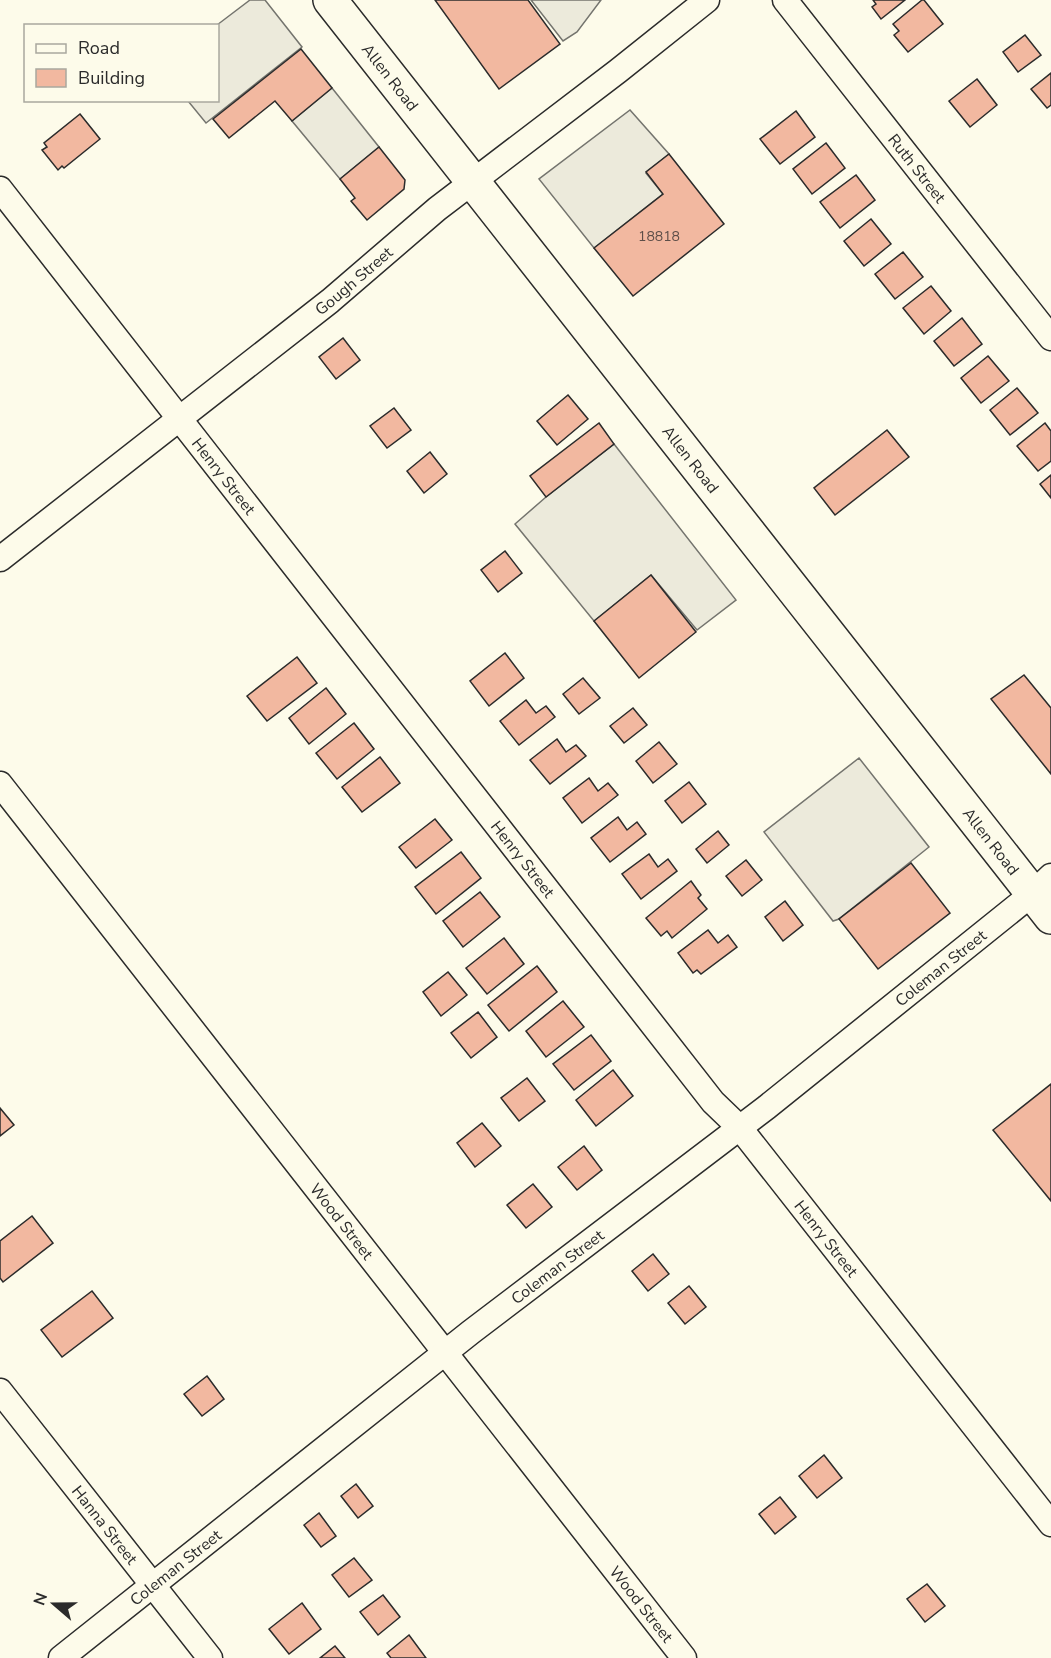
<svg xmlns="http://www.w3.org/2000/svg" width="1051" height="1658" font-family="'Nunito Sans',sans-serif">
	<style>
		.parking { fill: #eceadb; stroke: #74746e; stroke-width: 1.5 }
		.building { fill: #f2b8a0; stroke: #2b2b2b; stroke-width: 1.5 }
		.lines { fill: none; stroke-linecap: round; stroke-linejoin: round }
		.street-casing { stroke: #2b2b2b; stroke-width: 27 }
		.secondary-casing { stroke: #2b2b2b; stroke-width: 36 }
		.street { stroke: #fdfbea; stroke-width: 24 }
		.secondary { stroke: #fdfbea; stroke-width: 33 }
		.labels { text-anchor: middle; stroke-width: 4.5; stroke-linejoin: round; paint-order: stroke }
		.number-label { font-size: 14px; fill: #5d4e48 }
		.street-label { font-size: 16px; fill: #2b2b2b; stroke: #fdfbea }
	</style>
	<rect width="100%" height="100%" fill="#fdfbea"/>
	<g class="parking">
		<polygon points="250,0 265,0 302,47 206,123 188,101 218,100 217,25"/>
		<polygon points="531,0 601,0 577,32 563,41"/>
		<polygon points="332,88 379,147 340,179 292,121"/>
		<polygon points="630,110 669,154 646,173 663,194 594,248 539,179"/>
		<polygon points="614,444 736,600 697,630 651,575 594,621 515,524 546,497"/>
		<polygon points="859,758 929,847 839,919 833,921 764,832"/>
	</g>
	<g class="building">
		<polygon points="435,0 528,0 560,44 499,89"/>
		<polygon points="873,0 905,0 881,19 872,7 876,4"/>
		<polygon points="922,0 924,0 943,24 908,52 894,35 899,31 893,24"/>
		<polygon points="1025,35 1041,55 1018,72 1003,52"/>
		<polygon points="301,49 332,88 292,121 275,101 229,138 213,119"/>
		<polygon points="1051,73 1051,105 1047,108 1031,89"/>
		<polygon points="977,79 997,105 970,127 949,101"/>
		<polygon points="796,111 815,137 780,164 760,139"/>
		<polygon points="80,114 100,139 64,168 62,166 58,170 42,150 47,147 44,143"/>
		<polygon points="826,143 845,168 812,194 793,169"/>
		<polygon points="379,147 405,180 404,189 367,220 351,201 355,198 340,179"/>
		<polygon points="669,154 724,224 633,296 594,248 663,194 646,172"/>
		<polygon points="856,175 875,200 840,228 820,202"/>
		<polygon points="871,219 891,244 864,266 844,241"/>
		<polygon points="903,252 923,277 895,299 875,274"/>
		<polygon points="931,286 951,311 924,334 903,308"/>
		<polygon points="962,318 982,344 954,366 934,341"/>
		<polygon points="343,338 360,360 336,379 319,357"/>
		<polygon points="988,356 1009,381 981,403 961,378"/>
		<polygon points="1017,388 1038,413 1010,435 990,410"/>
		<polygon points="568,395 588,419 557,445 537,421"/>
		<polygon points="394,408 411,430 387,448 370,426"/>
		<polygon points="599,423 614,444 546,497 530,476"/>
		<polygon points="1045,423 1051,431 1051,461 1038,471 1017,446"/>
		<polygon points="887,430 909,457 835,515 814,488"/>
		<polygon points="430,452 447,474 424,493 407,471"/>
		<polygon points="1051,475 1051,498 1040,484"/>
		<polygon points="505,551 522,573 498,592 481,570"/>
		<polygon points="651,575 696,632 639,678 594,621"/>
		<polygon points="505,653 524,678 489,706 470,681"/>
		<polygon points="297,657 317,683 267,721 247,696"/>
		<polygon points="1024,675 1051,708 1051,774 991,699"/>
		<polygon points="583,678 600,698 579,714 563,694"/>
		<polygon points="326,688 346,714 309,744 289,718"/>
		<polygon points="526,700 536,713 546,706 555,717 519,745 500,721"/>
		<polygon points="633,708 647,725 624,743 610,726"/>
		<polygon points="354,723 374,749 337,779 316,753"/>
		<polygon points="557,739 566,752 576,745 586,756 550,784 530,760"/>
		<polygon points="659,742 677,764 653,783 636,761"/>
		<polygon points="380,757 400,783 362,812 342,787"/>
		<polygon points="589,778 598,791 608,783 618,795 582,823 563,798"/>
		<polygon points="689,782 706,804 682,823 665,801"/>
		<polygon points="618,817 627,830 637,822 646,834 610,862 591,838"/>
		<polygon points="435,819 452,840 416,868 399,847"/>
		<polygon points="718,831 729,845 707,863 696,849"/>
		<polygon points="461,852 481,878 436,914 415,887"/>
		<polygon points="649,854 658,867 668,859 677,871 641,899 622,874"/>
		<polygon points="746,860 762,880 742,896 726,876"/>
		<polygon points="911,863 950,913 878,969 839,919"/>
		<polygon points="691,881 701,895 698,898 707,909 672,938 667,931 661,936 646,918"/>
		<polygon points="480,892 500,917 463,947 443,921"/>
		<polygon points="785,901 803,925 783,941 765,917"/>
		<polygon points="708,930 718,943 728,935 737,947 701,974 697,970 693,973 678,953"/>
		<polygon points="504,938 524,964 487,994 466,968"/>
		<polygon points="537,966 557,992 509,1031 488,1005"/>
		<polygon points="448,972 467,995 441,1016 423,992"/>
		<polygon points="563,1001 584,1027 546,1057 526,1031"/>
		<polygon points="478,1012 497,1037 471,1058 451,1033"/>
		<polygon points="591,1035 611,1061 574,1090 553,1064"/>
		<polygon points="613,1070 633,1096 596,1126 576,1100"/>
		<polygon points="527,1078 545,1101 519,1121 501,1098"/>
		<polygon points="1051,1084 1051,1201 993,1130"/>
		<polygon points="0,1108 14,1125 0,1136"/>
		<polygon points="482,1123 501,1146 475,1167 457,1143"/>
		<polygon points="584,1146 602,1170 577,1190 558,1167"/>
		<polygon points="533,1184 552,1207 526,1228 507,1205"/>
		<polygon points="32,1216 53,1243 3,1282 0,1278 0,1241"/>
		<polygon points="653,1254 669,1274 648,1291 632,1271"/>
		<polygon points="689,1286 706,1307 685,1324 668,1303"/>
		<polygon points="92,1291 113,1318 62,1357 41,1330"/>
		<polygon points="207,1376 224,1399 202,1416 184,1394"/>
		<polygon points="824,1455 842,1478 817,1498 799,1476"/>
		<polygon points="356,1484 373,1506 358,1518 341,1496"/>
		<polygon points="780,1497 796,1517 775,1534 759,1514"/>
		<polygon points="319,1513 336,1536 321,1547 304,1525"/>
		<polygon points="354,1558 372,1580 349,1597 332,1575"/>
		<polygon points="927,1584 945,1606 925,1622 907,1599"/>
		<polygon points="383,1595 400,1617 378,1635 360,1612"/>
		<polygon points="302,1603 321,1629 289,1654 269,1629"/>
		<polygon points="409,1635 426,1658 391,1658 387,1653"/>
		<polygon points="335,1646 345,1658 320,1658"/>
	</g>
	<g class="lines">
		<g class="street-casing">
			<g id="street">
				<path id="s1" d="M785 0 1051 338"/>
				<path id="s2" d="M0 189 713 1102 740 1128 1051 1524"/>
				<path id="s3" d="M0 559 330 301 437 209 618 71 707 0"/>
				<path id="s4" d="M0 784 684 1658"/>
				<path id="s5" d="M0 1391 210 1658"/>
				<path id="s6" d="M61 1658 471 1332 767 1107 1032 894 1051 876"/>
			</g>
		</g>
		<g class="secondary-casing">
			<g id="secondary">
				<path id="s7" d="M330 0 1051 917"/>
			</g>
		</g>
		<use href="#street" class="street"/>
		<use href="#secondary" class="secondary"/>
	</g>
	<g class="labels">
		<g class="number-label">
			<text x="659" y="241">18818</text>
		</g>
		<g class="street-label">
			<text dy="6" stroke="none"><textPath href="#s7" startOffset="98">Allen Road</textPath></text>
			<text dy="6" stroke="none"><textPath href="#s1" startOffset="214">Ruth Street</textPath></text>
			<text dy="6" stroke="none"><textPath href="#s3" startOffset="450">Gough Street</textPath></text>
			<text dy="6" stroke="none"><textPath href="#s7" startOffset="584">Allen Road</textPath></text>
			<text dy="6" stroke="none"><textPath href="#s2" startOffset="364">Henry Street</textPath></text>
			<text dy="6" stroke="none"><textPath href="#s7" startOffset="1070">Allen Road</textPath></text>
			<text dy="6" stroke="none"><textPath href="#s2" startOffset="850">Henry Street</textPath></text>
			<text dy="6" stroke="none"><textPath href="#s6" startOffset="1118">Coleman Street</textPath></text>
			<text dy="6" stroke="none"><textPath href="#s4" startOffset="555">Wood Street</textPath></text>
			<text dy="6" stroke="none"><textPath href="#s2" startOffset="1336">Henry Street</textPath></text>
			<text dy="6" stroke="none"><textPath href="#s6" startOffset="632">Coleman Street</textPath></text>
			<text dy="6" stroke="none"><textPath href="#s5" startOffset="170">Hanna Street</textPath></text>
			<text dy="6" stroke="none"><textPath href="#s6" startOffset="146">Coleman Street</textPath></text>
			<text dy="6" stroke="none"><textPath href="#s4" startOffset="1041">Wood Street</textPath></text>
		</g>
	</g>
	<rect x="24" y="24" width="195" height="78" fill="#fdfbea" stroke="#a9a89e" stroke-width="1.5"/>
	<rect x="36" y="44" width="30" height="9" fill="#fdfbea" stroke="#a9a89e" stroke-width="1.5"/>
	<text x="78" y="54" font-size="18" fill="#2b2b2b">Road</text>
	<rect x="36" y="69" width="30" height="18" fill="#f2b8a0" stroke="#a9a89e" stroke-width="1.5"/>
	<text x="78" y="84" font-size="18" fill="#2b2b2b">Building</text>
	<g transform="translate(54 1604) rotate(290)" stroke="#fdfbea" stroke-width="4.5" paint-order="stroke">
	<path d="M0-4.5L10 22L0 15L-10 22Z" fill="#2b2b2b"/>
	<text y="-9" font-size="16" font-weight="bold" text-anchor="middle" fill="#2b2b2b">N</text>
	</g>
</svg>
